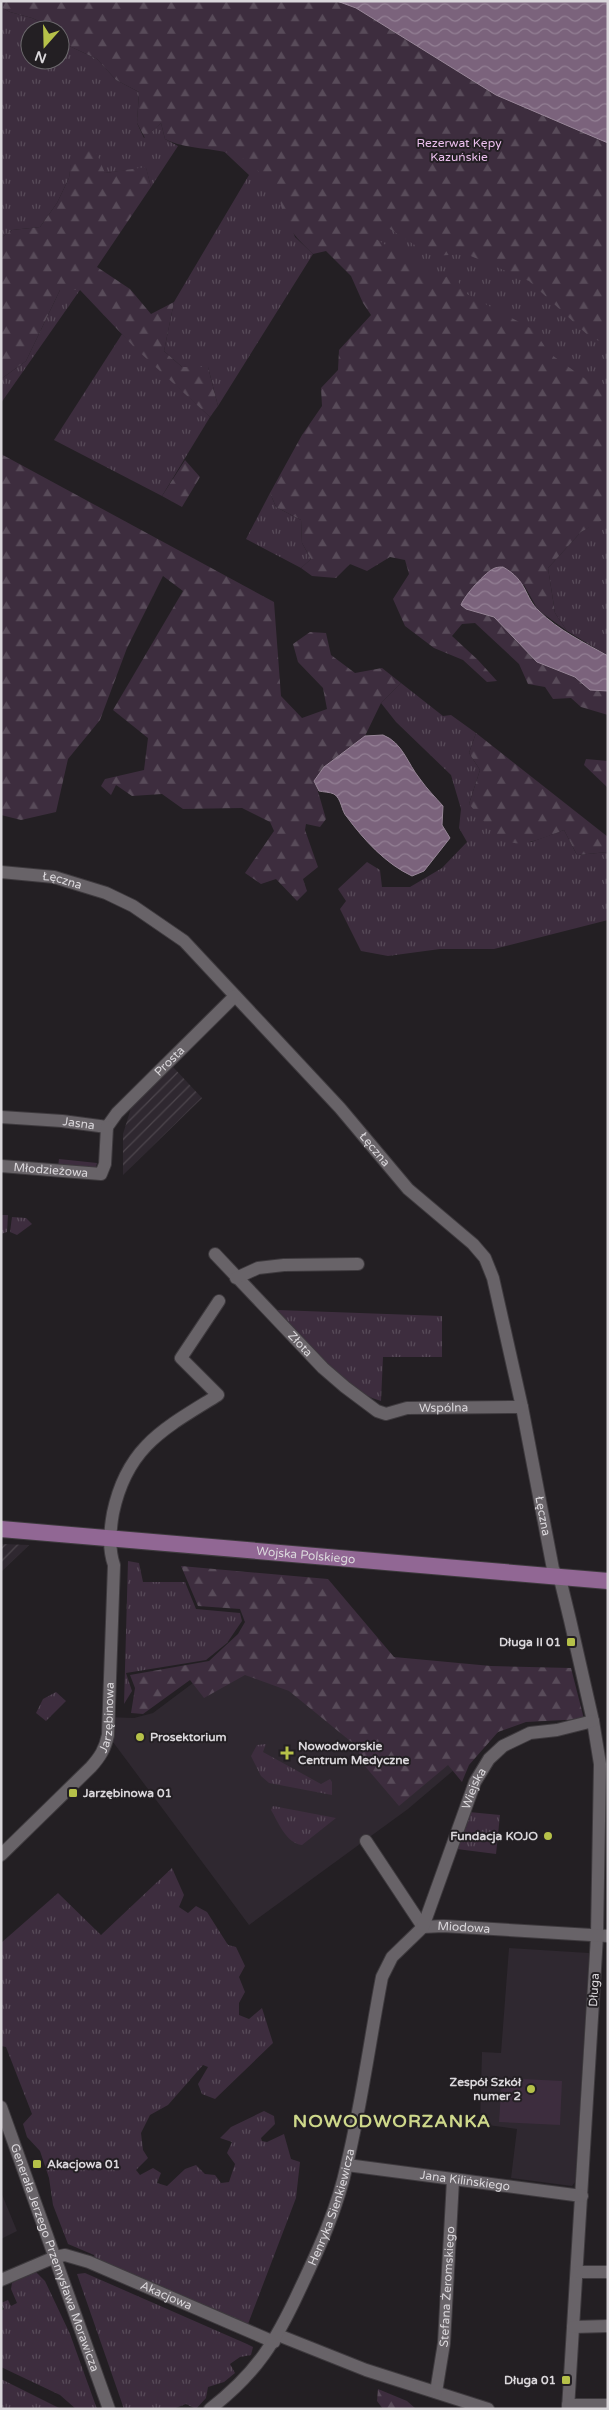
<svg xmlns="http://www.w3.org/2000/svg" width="609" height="2410" font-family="'Varela Round',sans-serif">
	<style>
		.built { fill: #2f2830 }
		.industrial { fill: url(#industrial-furrows) }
		.grass { fill: url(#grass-tufts) }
		.forest { fill: url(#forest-firs) }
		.garden { fill: #3d2d3e }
		.water { fill: url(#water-waves); stroke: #988698 }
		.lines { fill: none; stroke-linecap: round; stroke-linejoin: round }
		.minor-casing { stroke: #3e3a3e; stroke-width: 14 }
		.major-casing { stroke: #3e3a3e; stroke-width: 18 }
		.minor { stroke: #686368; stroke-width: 12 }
		.major { stroke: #916794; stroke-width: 16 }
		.poi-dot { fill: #b6c149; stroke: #231f23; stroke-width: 2 }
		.labels { text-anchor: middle; stroke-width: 4; stroke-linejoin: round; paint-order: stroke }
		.park-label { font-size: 12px; fill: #ebbfed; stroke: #231f23 }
		.street-label { font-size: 12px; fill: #dad7db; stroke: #231f23 }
		.poi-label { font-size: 12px; font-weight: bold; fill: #dad7db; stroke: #231f23; text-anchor: end }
		.district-label { font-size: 18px; font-weight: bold; letter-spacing: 1px; fill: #ced88b; stroke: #231f23 }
	</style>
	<defs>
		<pattern id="industrial-furrows" width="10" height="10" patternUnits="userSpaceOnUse" patternTransform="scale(1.25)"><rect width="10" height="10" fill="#2f2830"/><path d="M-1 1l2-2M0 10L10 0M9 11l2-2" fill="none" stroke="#4d464d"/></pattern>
		<pattern id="grass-tufts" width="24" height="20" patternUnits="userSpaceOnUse" patternTransform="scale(1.25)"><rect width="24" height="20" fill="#3d2d3e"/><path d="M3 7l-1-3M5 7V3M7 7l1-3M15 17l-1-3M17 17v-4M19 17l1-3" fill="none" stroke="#584b59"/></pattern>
		<pattern id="forest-firs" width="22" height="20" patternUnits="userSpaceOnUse" patternTransform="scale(1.25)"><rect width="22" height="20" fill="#3d2d3e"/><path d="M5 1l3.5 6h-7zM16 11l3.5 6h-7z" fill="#584b59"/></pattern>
		<pattern id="water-waves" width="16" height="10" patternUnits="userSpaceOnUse" patternTransform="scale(1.25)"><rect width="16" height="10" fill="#7b637c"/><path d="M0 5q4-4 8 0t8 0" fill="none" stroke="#938094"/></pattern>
	</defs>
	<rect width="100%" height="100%" fill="#231f23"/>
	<g class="built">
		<polygon points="325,1584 461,1764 408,1809 249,1925 113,1742 106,1717 134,1718 153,1713"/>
		<polygon points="509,1948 589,1953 575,2182 572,2186 511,2178 517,2129 480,2124 482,2052 501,2053"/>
		<polygon points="1,2192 17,2231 1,2239"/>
	</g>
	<g class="industrial">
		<polygon points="173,1067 202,1098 123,1175 123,1134 131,1108"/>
		<polygon points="1,1544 29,1545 1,1572"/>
	</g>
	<g class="grass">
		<polygon points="21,1 608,1 608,412 281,200 295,237 313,254 218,406 208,367 182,367 164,351 174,302 249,175 166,97"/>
		<polygon points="1,7 10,12 32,18 59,30 30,30 30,60 60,60 60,31 65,44 97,59 116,80 139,92 137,123 144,138 161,123 165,139 178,146 151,187 146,168 105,173 73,150 69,178 57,203 40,227 12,230 1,238"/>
		<polygon points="60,290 80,290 1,403 1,379 26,361"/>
		<polygon points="122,334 210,417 162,496 54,440"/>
		<polygon points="270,493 276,507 301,520 302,543 311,559 301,568 246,539"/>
		<polygon points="607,516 608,517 608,656 567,631 555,613 548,568 581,532"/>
		<polygon points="401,683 443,716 451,715 476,733 469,753 480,770 469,804 531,842 564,830 577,855 608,852 608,920 494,949 440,949 388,956 361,951 340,909 346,901 338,889 367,862 380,870 382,887 410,887 442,868 467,842 459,828 461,809 451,775 396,722 381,703"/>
		<polygon points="59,1159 97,1163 96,1167 91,1168 58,1167"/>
		<polygon points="1,1215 8,1215 7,1232 1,1234"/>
		<polygon points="12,1217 26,1218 32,1224 17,1235 10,1232"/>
		<path d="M277 1310 442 1316V1357H383L381 1401C337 1388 306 1342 277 1310Z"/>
		<polygon points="128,1561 139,1563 143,1582 185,1582 196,1609 240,1613 242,1621 227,1643 206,1660 126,1673 132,1691 124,1704"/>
		<polygon points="56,1692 66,1701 46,1721 36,1713 43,1699"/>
		<polygon points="266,1744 263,1752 321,1784 330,1779 332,1782 332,1795 269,1783 261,1776 251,1756 257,1745"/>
		<path d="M273 1806 336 1818 302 1845C286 1843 278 1822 271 1810Z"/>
		<polygon points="469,1812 500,1815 496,1854 457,1849"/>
		<polygon points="172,1868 184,1895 179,1907 188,1913 196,1906 207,1912 228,1945 236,1947 245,1966 239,1977 245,1992 239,2003 239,2015 249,2019 262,2008 273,2043 215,2099 202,2094 198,2084 208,2067 203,2065 168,2105 150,2115 141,2133 143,2150 148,2158 136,2170 140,2175 153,2168 161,2173 157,2183 167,2186 185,2169 196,2165 205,2174 215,2175 221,2183 229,2182 235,2164 227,2153 232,2142 220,2138 231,2127 264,2111 274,2116 275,2124 261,2138 262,2141 267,2142 284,2134 291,2159 300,2162 296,2198 248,2324 95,2260 94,2255 68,2244 53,2205 49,2178 40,2151 27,2137 23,2124 32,2114 6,2047 1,2046 1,1943 58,1893 101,1935"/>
		<polygon points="35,2271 45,2281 70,2334 97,2409 76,2409 60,2395 1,2367 1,2311 4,2309 1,2303 8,2300 11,2306 17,2303 11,2289 12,2283"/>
		<polygon points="85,2273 247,2344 253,2347 251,2355 240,2357 230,2364 235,2373 224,2382 208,2387 206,2398 196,2409 186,2404 173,2409 124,2409 77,2274"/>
		<polygon points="1,2379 61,2409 1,2409"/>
	</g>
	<g class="forest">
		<path d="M1 1H337L356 8 496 95 608 143V344L591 338 529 281 466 254 432 256 379 222 370 235 439 279 455 274 463 292 534 330 549 353 605 393 608 391V517L581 532 548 568 555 613 567 631 538 610 524 585 466 609 494 617 537 662 575 677 590 690 608 691V715L581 707 571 698 553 699 545 687 528 684 519 664 475 623 462 624 452 636 478 660 497 681 487 682 463 660 434 648 405 626 393 599 409 574 405 560 390 557 367 571 350 564 336 578 312 576 301 568 311 559 302 543 301 520 276 507 270 493 302 435 322 406 321 388 338 370 339 350 371 315 363 303 351 276 326 251 313 254C288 230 284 224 278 190 268 181 248 159 236 155 213 147 186 150 165 139L161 123 145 138 137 123 139 92 116 80 97 59 65 44 60 30 32 18 10 12 1 7Z"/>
		<polygon points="93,145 105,173 146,167 151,187 97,267 130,289 151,314 174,302 164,351 182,367 208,367 218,406 210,417 135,348 80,290 60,290 26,361 1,379 1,238 12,230 40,227 57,203 69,178 72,150"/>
		<polygon points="1,454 274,602 281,696 302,718 327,709 323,688 298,662 293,644 310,632 326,633 331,655 355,673 382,668 401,683 381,703 365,736 324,767 315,781 326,819 320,827 306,824 305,830 318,867 303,879 307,891 297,901 276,879 261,884 245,873 274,831 270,822 242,808 183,809 162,794 132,796 116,785 111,795 101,786 105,779 144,770 148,738 113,710 183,591 163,576 127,648 100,720 68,759 56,812 21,820 1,815"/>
		<polygon points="185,460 200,477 182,507 162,496"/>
		<path d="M476 733 608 837V852L577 855 564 830C547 836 525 848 506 841 494 836 478 814 469 804L480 770 469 753Z"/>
		<polygon points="586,759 608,761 608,788 584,765"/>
		<polygon points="181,1566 328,1579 394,1657 491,1666 571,1668 584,1719 526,1722 498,1732 469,1765 462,1782 448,1765 399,1806 358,1758 360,1749 289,1691 245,1675 204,1698 190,1680 143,1714 131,1713 135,1688 130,1675 209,1661 238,1634 245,1622 240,1609 198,1606"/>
		<polygon points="378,2389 407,2401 416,2409 383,2409 377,2401"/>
	</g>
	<polygon class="garden" points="502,2078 562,2081 560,2125 499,2122"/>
	<g class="water">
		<polygon points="337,1 608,1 608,143 496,95 356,8"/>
		<path d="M503 567C528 581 524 597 539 611 558 630 585 643 608 656V691L590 690 575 677 537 662 494 617 466 609 461 605C464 596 486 571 495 568 498 567 501 567 503 567Z"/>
		<path d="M383 735C403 743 407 763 420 779 427 789 435 797 443 806L442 825 450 838 424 871 412 876C386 864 364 840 347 817 341 811 342 799 334 794 330 792 323 792 319 791L314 781 324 767 365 736Z"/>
	</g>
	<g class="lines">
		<g class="minor-casing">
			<g id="minor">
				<path id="s1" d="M1 872 54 877 106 893 133 906 184 941 340 1108 408 1189 473 1244 485 1258 493 1278 522 1407 553 1569 561 1583 570 1620 593 1721 600 1764 597 1936 568 2409"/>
				<path id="s2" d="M1 1117 62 1121 107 1127"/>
				<path id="s3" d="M107 1127 117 1113 235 996"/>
				<path id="s4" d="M1 1166 101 1174 105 1164 107 1127"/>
				<path id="s5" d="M215 1254 323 1368 345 1387 377 1411 386 1414 407 1408 522 1407"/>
				<polyline points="236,1278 258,1268 284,1265 358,1264"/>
				<polyline points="366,1841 423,1927"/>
				<path id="s6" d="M1 1855 91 1767C100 1757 105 1749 108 1735L114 1565C108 1548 110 1530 113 1513 127 1446 165 1428 218 1395L181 1358 219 1301"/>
				<path id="s7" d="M423 1927 443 1926 608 1936"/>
				<path id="s8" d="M1 2107 109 2409"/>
				<path id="s9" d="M347 2165 582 2196"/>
				<polyline points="577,2272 608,2272"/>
				<path id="s10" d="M1 2280 55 2257 65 2255 89 2262 274 2342"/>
				<polyline points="573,2327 608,2326"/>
				<polyline points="278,2335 366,2370 488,2409"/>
				<path id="s11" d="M436 2392 444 2343 453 2180"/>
				<polyline points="568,2405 608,2405"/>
				<path id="s12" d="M210 2409C257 2373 276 2341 300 2289 319 2249 338 2207 347 2164 362 2102 370 2039 382 1977L392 1957 423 1927 475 1782 489 1759 503 1746 530 1733 557 1730 593 1721"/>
			</g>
		</g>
		<g class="major-casing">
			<g id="major">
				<path id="s13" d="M1 1529 608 1581"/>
			</g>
		</g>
		<use href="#minor" class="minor"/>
		<use href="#major" class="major"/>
	</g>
	<g class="poi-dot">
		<rect x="566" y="1637" width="10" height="10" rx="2.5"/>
		<circle cx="140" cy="1737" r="5"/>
		<path d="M284.5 1745.5h5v5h5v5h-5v5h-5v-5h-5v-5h5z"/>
		<rect x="68" y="1788" width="10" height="10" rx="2.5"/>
		<circle cx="548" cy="1836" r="5"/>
		<circle cx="531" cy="2089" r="5"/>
		<rect x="32" y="2159" width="10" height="10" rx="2.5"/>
		<rect x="561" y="2375" width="10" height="10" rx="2.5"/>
	</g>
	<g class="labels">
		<g class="park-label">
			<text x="459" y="147">Rezerwat Kępy<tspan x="459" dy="14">Kazuńskie</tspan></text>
		</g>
		<g class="street-label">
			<text dy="4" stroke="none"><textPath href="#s1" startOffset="62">Łęczna</textPath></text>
			<text dy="4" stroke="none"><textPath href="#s3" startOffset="91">Prosta</textPath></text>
			<text dy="4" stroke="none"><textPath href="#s2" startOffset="78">Jasna</textPath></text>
			<text dy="4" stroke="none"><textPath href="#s1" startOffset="482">Łęczna</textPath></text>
			<text dy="4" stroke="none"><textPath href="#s4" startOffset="50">Młodzieżowa</textPath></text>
			<text dy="4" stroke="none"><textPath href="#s5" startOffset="124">Złota</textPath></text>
			<text dy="4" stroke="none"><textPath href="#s5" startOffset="294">Wspólna</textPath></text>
			<text dy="4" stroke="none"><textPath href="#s1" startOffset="902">Łęczna</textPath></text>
			<text dy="4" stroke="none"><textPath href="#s13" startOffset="306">Wojska Polskiego</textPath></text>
			<text dy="4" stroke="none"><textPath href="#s6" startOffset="180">Jarzębinowa</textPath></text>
			<text dy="4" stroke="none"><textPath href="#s12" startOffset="689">Wiejska</textPath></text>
			<text dy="4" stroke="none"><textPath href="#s7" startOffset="41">Miodowa</textPath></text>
			<text transform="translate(594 1990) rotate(-87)" y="4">Długa</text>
			<text dy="4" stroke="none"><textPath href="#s9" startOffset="119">Jana Kilińskiego</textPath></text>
			<text dy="4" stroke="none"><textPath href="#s12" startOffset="240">Henryka Sienkiewicza</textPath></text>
			<text dy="4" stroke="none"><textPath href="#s8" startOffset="160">Generała Jerzego Przemysława Morawicza</textPath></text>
			<text dy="4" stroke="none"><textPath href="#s11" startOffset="106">Stefana Żeromskiego</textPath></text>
			<text dy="4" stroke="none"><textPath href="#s10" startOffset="178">Akacjowa</textPath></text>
		</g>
		<g class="poi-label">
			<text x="561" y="1646">Długa II 01</text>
			<text x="150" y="1741" text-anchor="start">Prosektorium</text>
			<text x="298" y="1750" text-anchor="start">Nowodworskie<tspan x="298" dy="14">Centrum Medyczne</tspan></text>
			<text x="83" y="1797" text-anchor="start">Jarzębinowa 01</text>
			<text x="538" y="1840">Fundacja KOJO</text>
			<text x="521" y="2086">Zespół Szkół<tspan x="521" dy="14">numer 2</tspan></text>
			<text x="47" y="2168" text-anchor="start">Akacjowa 01</text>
			<text x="556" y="2384">Długa 01</text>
		</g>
		<g class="district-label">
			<text x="392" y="2127">NOWODWORZANKA</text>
		</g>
	</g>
	<rect width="609" height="2410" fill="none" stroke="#dad7db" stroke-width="5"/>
	<g transform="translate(45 45) rotate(200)"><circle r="24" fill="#231f23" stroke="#6c696d"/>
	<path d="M0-4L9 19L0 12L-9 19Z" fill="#b6c149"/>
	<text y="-8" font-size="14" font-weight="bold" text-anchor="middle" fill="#dad7db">N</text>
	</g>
</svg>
